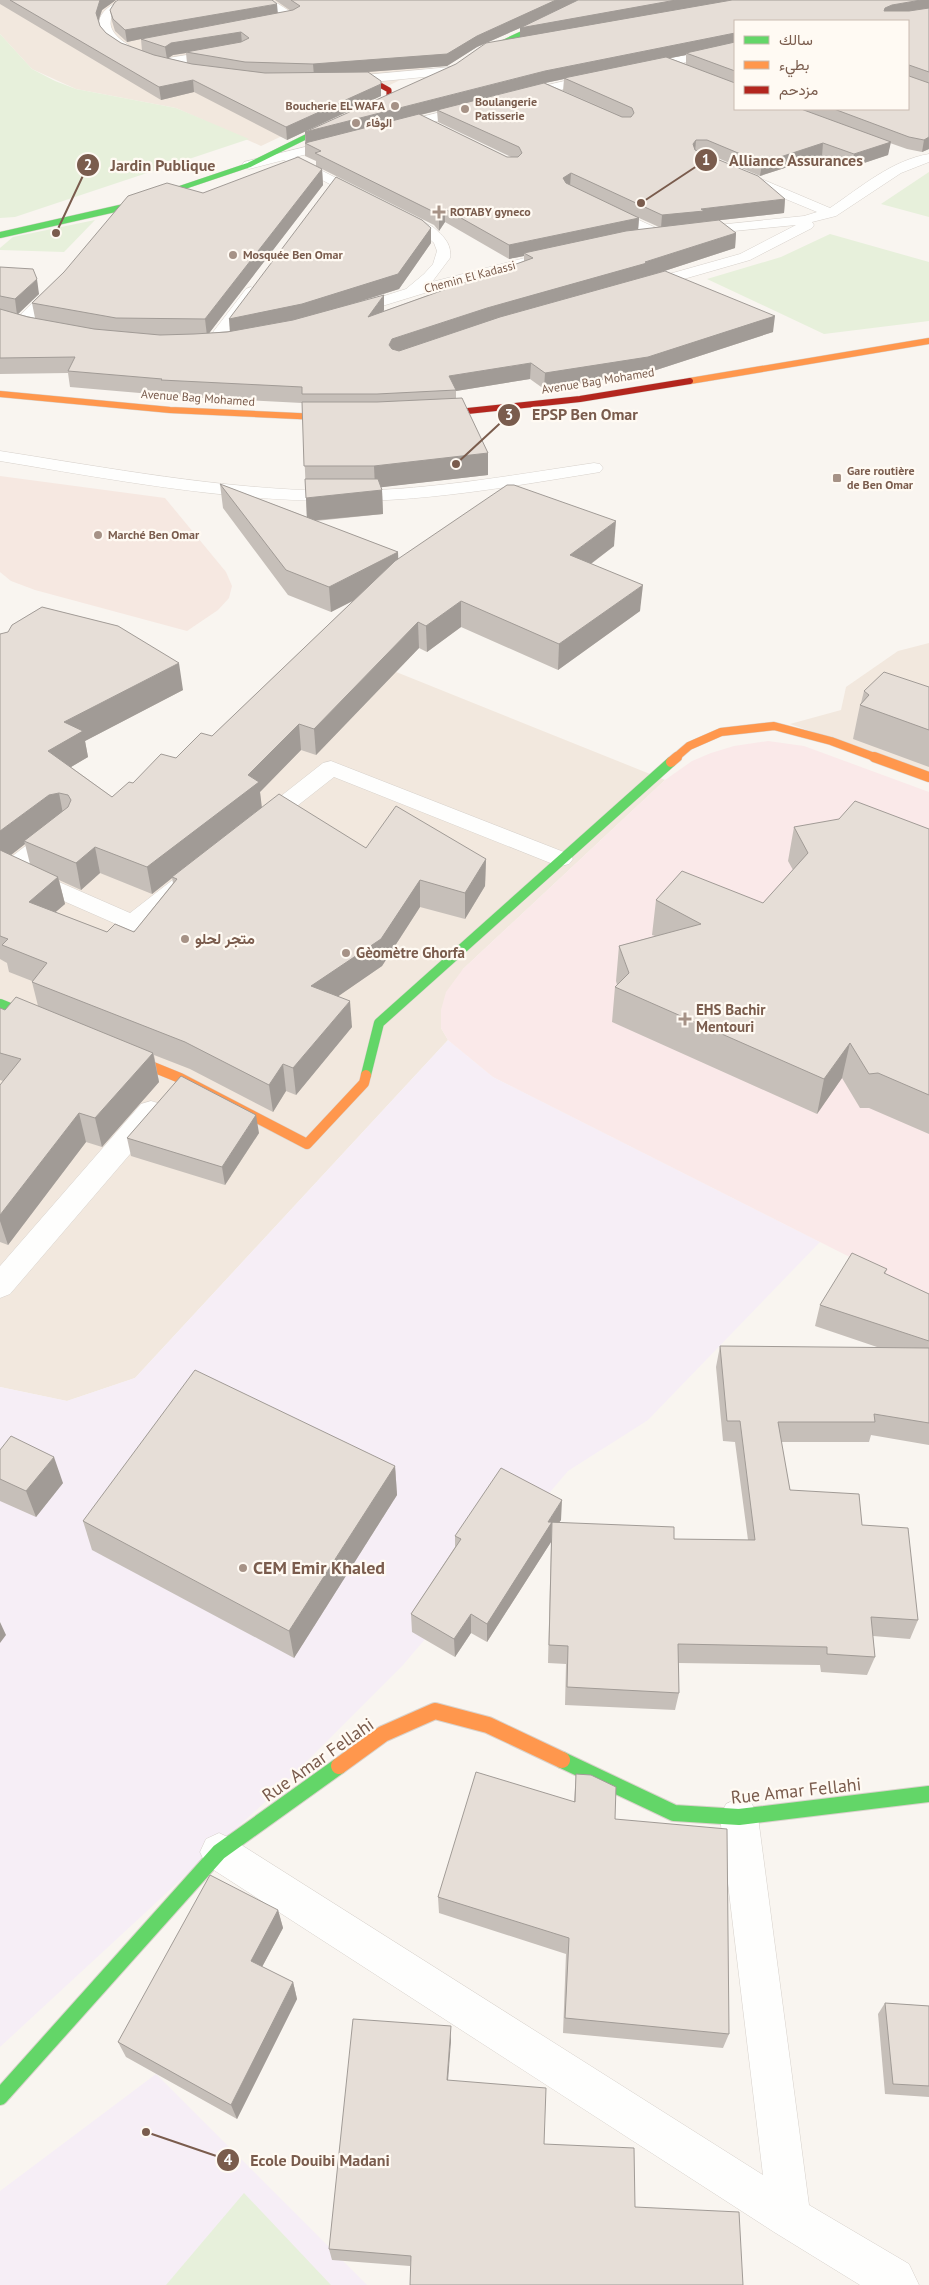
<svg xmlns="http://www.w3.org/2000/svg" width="929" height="2285" font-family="'PT Sans',Vazirmatn,sans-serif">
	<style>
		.residential { fill: #f2e8de }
		.commercial { fill: #f6e8e1 }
		.education { fill: #f6eef6 }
		.medical { fill: #fae9e9 }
		.green { fill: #e7f0db }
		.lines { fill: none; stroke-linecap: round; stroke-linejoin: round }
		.street-casing { stroke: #d7d1cb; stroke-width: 1 }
		.fast-far3-casing { stroke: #d9d2cb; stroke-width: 5.5 }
		.fast-far2-casing { stroke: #d9d2cb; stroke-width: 7 }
		.fast-far1-casing { stroke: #d9d2cb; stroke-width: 11 }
		.fast-casing { stroke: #d9d2cb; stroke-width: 18 }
		.slow-far3-casing { stroke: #d9d2cb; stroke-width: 7 }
		.slow-far2-casing { stroke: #d9d2cb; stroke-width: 9 }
		.slow-far1-casing { stroke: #d9d2cb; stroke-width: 11 }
		.slow-casing { stroke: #d9d2cb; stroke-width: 18 }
		.jam-far1-casing { stroke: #d9d2cb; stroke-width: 5.5 }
		.jam-casing { stroke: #d9d2cb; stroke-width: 7 }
		.street { fill: #fefefd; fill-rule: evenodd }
		.fast-far3 { stroke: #63d668; stroke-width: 5 }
		.fast-far2 { stroke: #63d668; stroke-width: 6 }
		.fast-far1 { stroke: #63d668; stroke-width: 10 }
		.fast { stroke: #63d668; stroke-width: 16 }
		.slow-far3 { stroke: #ff974d; stroke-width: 6 }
		.slow-far2 { stroke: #ff974d; stroke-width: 8 }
		.slow-far1 { stroke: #ff974d; stroke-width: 10 }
		.slow { stroke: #ff974d; stroke-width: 16 }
		.jam-far1 { stroke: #b3261e; stroke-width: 5 }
		.jam { stroke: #b3261e; stroke-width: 6 }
		.wall { fill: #c6bfb9; fill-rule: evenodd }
		.shaded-wall { fill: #a19b96 }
		.building { fill: #e6ded7; stroke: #a19b96 }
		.poi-dot { fill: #a69286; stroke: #fffaf3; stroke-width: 2 }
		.labels { text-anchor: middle; stroke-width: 4.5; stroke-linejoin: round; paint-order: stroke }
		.far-poi-label { font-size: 12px; font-weight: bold; fill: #7a5c4d; stroke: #fffaf3; text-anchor: start }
		.far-street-label { font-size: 12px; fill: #7a5c4d; stroke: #fffaf3 }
		.poi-label { font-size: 15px; font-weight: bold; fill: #7a5c4d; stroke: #fffaf3; text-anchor: start }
		.near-poi-label { font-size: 18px; font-weight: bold; fill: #7a5c4d; stroke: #fffaf3; text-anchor: start }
		.near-street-label { font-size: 18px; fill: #7a5c4d; stroke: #fffaf3 }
		.leader { fill: none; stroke: #7a5c4d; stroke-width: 2 }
		.callout-dot { fill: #7a5c4d; stroke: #fffaf3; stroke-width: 2 }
		.mark-label { font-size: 15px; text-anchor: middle; font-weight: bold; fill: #fff }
		.callout-label { font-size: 16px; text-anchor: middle; font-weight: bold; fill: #7a5c4d; stroke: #fffaf3; stroke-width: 4.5; stroke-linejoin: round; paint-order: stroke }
	</style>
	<rect width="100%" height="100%" fill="#f9f5f0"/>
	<g class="residential">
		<polygon points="0,0 569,0 261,146 176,108 76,89 32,69 0,34"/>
		<polygon points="929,643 929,773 790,724 841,710 846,687 898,651"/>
		<polygon points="344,651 665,780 463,969 441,1028 448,1040 135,1378 67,1401 0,1387 0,852 72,801 116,820"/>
	</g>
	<polygon class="commercial" points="0,476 165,498 226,572 232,586 229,598 218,610 187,631 35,590 11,581 0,572"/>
	<g class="education">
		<polygon points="448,1040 493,1077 820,1242 648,1420 568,1471 403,1665 278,1790 0,2047 0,1387 67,1401 135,1378"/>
		<polygon points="156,2074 367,2285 0,2285 0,2191"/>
	</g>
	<polygon class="medical" points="768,741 804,746 929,792 929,1297 493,1077 448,1040 441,1028 441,1010 446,992 463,969 665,780 692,761 711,753 734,746"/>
	<g class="green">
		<polygon points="0,34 32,69 55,81 76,89 176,108 249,139 15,217 0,218"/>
		<polygon points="929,172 929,217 881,204"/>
		<polygon points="95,220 64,252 0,250 0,248 13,237"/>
		<polygon points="830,234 929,262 929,321 824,334 707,279 781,257"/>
		<polygon points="244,2193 331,2285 166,2285"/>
	</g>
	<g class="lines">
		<g class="street-casing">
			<g id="street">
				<path d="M120 0H133C128 6 119 8 114 14 100 32 132 47 144 54V58C131 62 98 36 99 22 100 11 112 5 120 0Z"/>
				<polygon points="259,0 272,0 299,17 297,19 289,19"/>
				<polygon points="735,46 735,52 639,72 633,68 639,64"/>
				<polygon points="224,49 230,52 228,54 162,67 156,63 162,59"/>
				<polygon points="451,67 457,71 455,74 342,85 336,81 342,77"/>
				<polygon points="599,73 603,74 605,77 603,80 517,100 511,96 513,93"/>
				<polygon points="473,104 479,108 477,111 393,132 387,128 389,125"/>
				<path d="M342 138 348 142 347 145 295 157 433 227C443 236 452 243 450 258L432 282 552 251 559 255 557 258 431 291 353 315H343L340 312 343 309 406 289 424 274 433 264 437 251 434 243 423 233 284 160 249 169 242 165 244 162Z"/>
				<path d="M929 154V162L901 173 836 216 812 222 814 225 812 228 750 260 642 291 634 286 637 283 740 254 796 225 693 235 688 234 686 231 688 228 804 216 817 212 735 178 733 175 735 172H745L830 208C861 187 892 160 929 154Z"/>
				<polygon points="606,205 663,231 665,234 663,237 653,237 601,212 599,209"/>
				<polygon points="59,280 64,282 67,285 64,288 26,327 14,327 12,324 14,321 54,282"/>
				<polygon points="251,287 259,292 219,346 207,346 205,343 207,340 246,289"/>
				<path d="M0 451C109 468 220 489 331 491 419 492 507 476 594 463L600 464 603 468 600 472 594 473C507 487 419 503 331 501 220 500 109 479 0 461Z"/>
				<polygon points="331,761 569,854 573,859 569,864 561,866 553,864 334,777 269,828 261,830 253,828 250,823 253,818 323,763"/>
				<polygon points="57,826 65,828 68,833 65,838 27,868 130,913 179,875 187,872 195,875 199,880 195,885 141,929 132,931 2,874 2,864 49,828"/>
				<polygon points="151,1101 161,1104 165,1111 161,1118 10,1294 0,1298 0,1266 141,1104"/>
				<polygon points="739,1798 752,1804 758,1817 809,2205 909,2264 919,2285 860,2285 774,2232 206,1865 200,1852 206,1839 219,1833 232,1839 763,2175 720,1817 726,1804"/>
			</g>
		</g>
		<g class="fast-far3-casing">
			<g id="fast-far3">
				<polyline points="474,56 594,0"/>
				<polyline points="154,197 249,165 338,121"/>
			</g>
		</g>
		<g class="fast-far2-casing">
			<polyline id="fast-far2" points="0,235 124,207 158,196"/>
		</g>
		<g class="fast-far1-casing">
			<g id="fast-far1">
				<polyline points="0,1004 42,1021"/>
				<polyline points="366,1075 379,1023 671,762"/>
			</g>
		</g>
		<g class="fast-casing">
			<g id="fast">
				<polyline points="562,1760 674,1813 739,1817 929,1794"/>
				<polyline points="0,2097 219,1852 339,1766"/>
			</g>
		</g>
		<g class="slow-far3-casing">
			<g id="slow-far3">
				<polyline points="690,381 929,341"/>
				<polyline points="0,394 170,410 340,418"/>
			</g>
		</g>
		<g class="slow-far2-casing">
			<polyline id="slow-far2" points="675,758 689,746 721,732 774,726 831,741 877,758"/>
		</g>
		<g class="slow-far1-casing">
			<g id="slow-far1">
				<polyline points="874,757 929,777"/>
				<polyline points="671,762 677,757"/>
				<polyline points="121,1054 180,1078 307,1144 364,1083 366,1075"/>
			</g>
		</g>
		<g class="slow-casing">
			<polyline id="slow" points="339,1766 383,1734 435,1711 488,1725 562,1760"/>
		</g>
		<g class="jam-far1-casing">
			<polyline id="jam-far1" points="371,80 389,90 389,98"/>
		</g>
		<g class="jam-casing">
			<polyline id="jam" points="430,415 580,399 690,381"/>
		</g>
		<use href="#street" class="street"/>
		<use href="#fast-far3" class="fast-far3"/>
		<use href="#fast-far2" class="fast-far2"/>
		<use href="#fast-far1" class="fast-far1"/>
		<use href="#fast" class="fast"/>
		<use href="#slow-far3" class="slow-far3"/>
		<use href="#slow-far2" class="slow-far2"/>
		<use href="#slow-far1" class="slow-far1"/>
		<use href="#slow" class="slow"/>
		<use href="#jam-far1" class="jam-far1"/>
		<use href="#jam" class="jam"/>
	</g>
	<g class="wall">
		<path d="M0 0H116L102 10 99 21 100 26 106 33 121 43 142 51 141 39 127 42 115 31 112 21 110 10 278 13 291 11 275 0H929V149L922 152 907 149 890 143 888 155 852 167 822 156 760 176 706 153H704L785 199 784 213 703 222 736 233 735 248 655 274 773 332 647 373 544 389 530 379 456 391V398L488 453V475L381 487 382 490 383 514 316 521 398 552V559L614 546 591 564 640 611 558 670 461 627 427 652 419 648 316 755 301 750 260 792 261 808 366 848 486 859 485 886 465 919 420 907 382 966 338 996 352 1027 296 1095 286 1091 273 1112 190 1069 154 1055 159 1082 102 1147 86 1142 8 1245 0 1242V1085L3 1081 0 1080V1008L5 1010 38 1006 32 982V981L9 972 7 963 0 959V634L183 690 85 741 88 757 71 767 112 797 133 783 176 758 212 736 353 601 331 612 288 595 223 508 220 484 307 517 302 403 164 396 163 395 70 387 68 373 0 374V267L39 294 18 314 35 318 32 303 203 193 322 169 323 185 209 333 230 331 431 228V243L399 289 364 300 384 310V311L524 261V256L509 259 445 222 439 231 434 225 316 166V161L305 156V132L520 37V28L477 47 447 66 365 72 381 81V96L287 140 194 92 161 100 0 4ZM735 21 908 109H735ZM186 53 187 63 168 58 173 55ZM686 55V64L669 58ZM564 79 563 91 624 117 545 83ZM437 111 438 122 511 157H507L420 115ZM639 218 659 227 638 230ZM25 844 30 864 10 855ZM100 873 152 894 172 878 173 883 134 932H107L55 912 65 904 59 880 81 890Z"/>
		<polygon points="929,687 929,767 853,739 860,705 861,703 864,691"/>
		<polygon points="794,827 929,829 929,1134 869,1108 860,1108 842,1078 817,1114 612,1022 615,987 617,985 616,981 619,946 655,936 652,935 656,900 763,903 793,870 788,861"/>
		<polygon points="259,1133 225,1185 131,1156 127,1138"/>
		<polygon points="887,1269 885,1274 929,1294 929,1445 871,1435 869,1442 781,1442 790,1490 862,1525 918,1620 910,1639 873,1636 875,1657 867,1675 821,1672 820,1665 678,1663 679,1693 675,1710 565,1705 566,1664 548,1663 551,1542 487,1642 471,1633 455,1657 412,1632 411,1614 455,1547 455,1536 561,1520 559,1522 674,1539 748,1540 735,1442 723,1441 716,1367 720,1346 880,1348 815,1326 820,1305"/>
		<polygon points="0,1450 63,1483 36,1517 0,1501"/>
		<polygon points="395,1466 397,1495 294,1658 92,1550 83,1521"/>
		<polygon points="576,1774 615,1819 729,2034 723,2048 563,2033 566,1954 439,1913 438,1897 574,1801"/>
		<polygon points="278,1910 283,1928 262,1967 293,1982 297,1999 237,2119 126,2057 118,2042"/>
		<polygon points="885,2003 929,2006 929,2097 885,2094 878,2014"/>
		<polygon points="451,2041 410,2266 332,2260 329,2249"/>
	</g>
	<g class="shaded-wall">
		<polygon points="100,0 116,0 102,10 97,24 96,13"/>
		<polygon points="556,0 738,0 520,39 520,28 477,47 447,66 314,76 313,64 477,36"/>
		<polygon points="921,0 929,0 929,10 883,21 885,8 892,5"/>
		<polygon points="277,4 278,15 141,39 127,42 125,30"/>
		<polygon points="241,32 242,44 186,52 186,53 173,55 167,59 165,47 171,43"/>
		<polygon points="735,33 735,45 686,53 686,55 565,79 564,78 564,79 545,83 306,144 305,132 545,71"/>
		<polygon points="193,80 194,92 161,100 159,87"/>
		<polygon points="381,84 381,96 287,140 286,127"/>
		<polygon points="929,137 929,149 922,152 924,140"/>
		<polygon points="696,140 695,153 693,144"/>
		<polygon points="891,142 888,155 852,167 854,154"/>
		<polygon points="823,143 822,156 760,176 762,163"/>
		<polygon points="322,169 323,185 207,336 205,319"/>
		<polygon points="571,173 570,186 562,192 563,178"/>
		<polygon points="785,199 784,213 703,222 661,228 662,215 701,209"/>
		<polygon points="445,209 445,222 439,231 439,217"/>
		<polygon points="639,218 638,231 524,253 524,256 509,259 509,245"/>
		<polygon points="431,228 431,243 399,289 304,319 230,334 229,319"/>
		<polygon points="736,233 735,248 646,277 392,355 389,345 392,339 487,308 645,262"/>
		<polygon points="37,279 39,294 17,315 15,299"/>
		<polygon points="384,295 384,310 369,332 368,317"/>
		<polygon points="775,316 773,332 647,373 544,389 545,373"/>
		<polygon points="531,363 530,379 456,391 449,376"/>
		<polygon points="488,453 488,475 375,488 374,466"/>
		<polygon points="382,490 383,514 307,521 306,498"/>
		<polygon points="616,521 614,546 568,581 570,555"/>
		<polygon points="398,552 399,577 331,612 329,587"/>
		<polygon points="643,585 640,611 558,670 559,644"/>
		<polygon points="461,601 461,627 427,652 426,626"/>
		<polygon points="418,622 419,648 316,755 314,729"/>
		<polygon points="179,663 183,690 85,741 88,757 54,777 48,751 64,722"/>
		<polygon points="299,724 301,750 260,792 262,808 172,877 172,878 152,894 147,867 248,775"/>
		<polygon points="59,793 64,819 24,841 25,844 1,863 0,868 0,831 49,795"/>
		<polygon points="95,847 100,873 81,890 76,863"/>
		<polygon points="486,859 485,886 465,919 465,893"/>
		<polygon points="58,877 65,904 36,929 29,902"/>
		<polygon points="420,880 420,907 382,966 314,1013 311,986"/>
		<polygon points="350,1001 352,1027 296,1095 293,1068"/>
		<polygon points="850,1043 842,1078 817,1114 824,1079"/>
		<polygon points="153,1053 159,1082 102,1147 95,1118"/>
		<polygon points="283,1064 286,1091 273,1112 269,1085"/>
		<polygon points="79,1113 86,1142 8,1245 0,1221 0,1215"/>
		<polygon points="256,1115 259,1133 225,1185 222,1167"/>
		<polygon points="54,1457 63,1483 36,1517 26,1491"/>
		<polygon points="395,1466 397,1495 294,1658 289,1631"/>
		<polygon points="562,1500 561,1520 552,1533 552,1522 551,1542 487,1642 487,1624 548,1522"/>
		<polygon points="471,1614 471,1633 455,1657 454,1639"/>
		<polygon points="0,1622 6,1635 0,1643"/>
		<polygon points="278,1910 283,1928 256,1978 251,1961"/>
		<polygon points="293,1982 297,1999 237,2119 231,2105"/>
		<polygon points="451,2026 451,2041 447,2094 447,2080"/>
	</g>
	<g class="building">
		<polygon points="10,0 100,0 96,13 100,26 106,33 121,43 154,55 192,64 265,73 368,72 381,81 381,84 286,127 193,80 159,87"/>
		<polygon points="118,0 272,0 277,4 125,30 113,19 110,10 115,2"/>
		<polygon points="291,0 556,0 477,36 447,54 313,64 245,62 186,52 241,42 249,38 241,32 171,43 165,47 141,39 293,10 300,6"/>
		<polygon points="578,0 676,0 520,28"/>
		<polygon points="732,0 921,0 892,5 885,8 884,11 909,11 929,8 929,72 909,65 909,76 929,83 929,137 924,140 909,137 834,109 908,109 908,21 735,21 735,33 545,71 305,132 456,64 486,43"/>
		<polygon points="735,42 735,71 686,53"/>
		<polygon points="666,57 735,83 735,109 801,109 891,142 854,154 823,143 762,163 707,140 696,140 693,144 695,150 758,176 785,199 701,209 704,211 662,215 571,173 563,178 566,183 639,218 509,245 445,209 439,217 434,212 315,153 321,151 305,143 419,114 507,157 518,157 522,153 519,147 437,110 544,83 622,117 631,117 634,113 632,108 564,78"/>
		<polygon points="298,157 322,169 205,319 116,318 32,303 64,272 128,196 167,183 203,193"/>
		<polygon points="336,177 422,220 431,228 398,274 302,304 229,319"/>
		<polygon points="719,220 736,233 645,262 647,263 487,308 392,339 389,345 392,349 399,351 500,317 665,271 775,316 648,357 545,373 531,363 449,376 456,390 377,394 302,394 302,387 161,380 162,379 68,371 75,357 0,358 0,309 28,317 94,329 160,335 194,334 227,332 293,320 384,295 368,317 533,258 524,253 626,231"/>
		<polygon points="0,267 33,269 37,279 15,299 0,296"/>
		<polygon points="462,398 488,453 374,466 304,466 302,402 377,402"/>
		<polygon points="305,479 378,479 382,490 306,498"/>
		<polygon points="220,484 398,552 329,587 286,570"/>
		<polygon points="507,485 514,485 616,521 570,555 643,585 559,644 461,601 426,626 418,622 314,729 299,724 248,775 259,782 147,867 95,847 76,863 24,841 68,807 71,800 68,795 59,793 49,795 0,831 0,634 8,632 12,625 42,607 118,626 179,663 64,722 83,731 48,751 112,797 129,782 133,783 161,754 176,758 201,733 212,736 395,561"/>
		<polygon points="884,672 929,687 929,730 860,705 869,695 864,691"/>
		<polygon points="279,794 366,848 396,806 486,859 465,893 420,880 381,939 311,986 350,1001 293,1068 283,1064 269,1085 185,1042 32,982 47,963 2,945 8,939 0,936 0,850 58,877 29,902 107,932 115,924 134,932 177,879 172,877"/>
		<polygon points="855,801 929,829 929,1095 878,1073 869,1074 850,1043 824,1079 615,987 629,973 619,946 701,924 656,900 682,871 763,903 808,853 794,827 839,819"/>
		<polygon points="16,997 153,1053 95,1118 79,1113 0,1215 0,1085 21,1059 0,1053 0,1008 5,1010"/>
		<polygon points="181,1076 256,1115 222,1167 127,1138"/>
		<polygon points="852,1253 887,1269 884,1273 929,1294 929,1341 820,1305"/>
		<polygon points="720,1346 929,1348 929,1423 874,1414 875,1422 778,1422 790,1490 859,1494 862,1525 908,1528 918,1620 871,1617 875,1657 827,1654 827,1647 678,1644 679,1693 567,1687 568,1646 549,1645 552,1522 487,1624 471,1614 454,1639 411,1614 461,1539 455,1536 501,1468 562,1500 548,1522 674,1527 674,1539 755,1540 740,1421 727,1421"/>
		<polygon points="195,1370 395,1466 289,1631 83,1521"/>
		<polygon points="11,1436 54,1457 26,1491 0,1479 0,1450"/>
		<polygon points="476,1772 575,1802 576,1774 591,1775 616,1787 615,1819 727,1829 729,2034 565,2018 569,1938 438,1897"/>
		<polygon points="210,1875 278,1910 251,1961 293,1982 231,2105 118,2042"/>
		<polygon points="885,2003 929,2006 929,2086 893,2084"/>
		<polygon points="353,2019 451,2026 447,2080 546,2088 544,2144 634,2148 635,2207 739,2212 743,2285 410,2285 411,2256 329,2249"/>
	</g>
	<g class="poi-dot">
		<circle cx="395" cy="106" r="5"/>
		<circle cx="465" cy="109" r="5"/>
		<circle cx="356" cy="123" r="5"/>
		<path d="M436.5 204.5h5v5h5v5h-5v5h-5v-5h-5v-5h5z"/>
		<circle cx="233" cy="255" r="5"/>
		<rect x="832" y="473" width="10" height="10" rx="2.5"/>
		<circle cx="98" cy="535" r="5"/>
		<circle cx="185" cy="939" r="5"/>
		<circle cx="346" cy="953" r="5"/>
		<path d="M682.5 1011.5h5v5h5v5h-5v5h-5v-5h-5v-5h5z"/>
		<circle cx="243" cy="1568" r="5"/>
	</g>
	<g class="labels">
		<g class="far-poi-label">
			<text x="475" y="106">Boulangerie<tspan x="475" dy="14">Patisserie</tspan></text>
			<text x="385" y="110" text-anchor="end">Boucherie EL WAFA</text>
			<text x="366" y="127">الوفاء</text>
			<text x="450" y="216">ROTABY gyneco</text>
			<text x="243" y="259">Mosquée Ben Omar</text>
			<text x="847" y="475">Gare routière<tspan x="847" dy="14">de Ben Omar</tspan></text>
			<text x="108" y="539">Marché Ben Omar</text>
		</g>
		<g class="far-street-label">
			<text transform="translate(470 277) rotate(-15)" y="4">Chemin El Kadassi</text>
			<text transform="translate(598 381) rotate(-9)" y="4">Avenue Bag Mohamed</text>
			<text transform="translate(198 398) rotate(4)" y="4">Avenue Bag Mohamed</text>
		</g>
		<g class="poi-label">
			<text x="195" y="944">متجر لحلو</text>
			<text x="356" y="958">Gèomètre Ghorfa</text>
			<text x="696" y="1015">EHS Bachir<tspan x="696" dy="17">Mentouri</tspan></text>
		</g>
		<g class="near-poi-label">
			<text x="253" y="1574">CEM Emir Khaled</text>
		</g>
		<g class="near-street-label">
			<text transform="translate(318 1760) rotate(-35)" y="6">Rue Amar Fellahi</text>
			<text transform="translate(796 1791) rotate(-6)" y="6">Rue Amar Fellahi</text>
		</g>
	</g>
	<path class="leader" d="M641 203L706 160M56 233L88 165M456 464L509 415M146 2132L228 2160"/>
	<g class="callout-dot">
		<circle cx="641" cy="203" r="5"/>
		<circle cx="56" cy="233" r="5"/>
		<circle cx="456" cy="464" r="5"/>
		<circle cx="146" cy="2132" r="5"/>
		<circle cx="706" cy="160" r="12"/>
		<circle cx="88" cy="165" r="12"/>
		<circle cx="509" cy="415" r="12"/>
		<circle cx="228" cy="2160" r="12"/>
	</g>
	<g class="mark-label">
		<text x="706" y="165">1</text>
		<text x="88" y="170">2</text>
		<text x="509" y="420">3</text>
		<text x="228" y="2165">4</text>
	</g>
	<g class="callout-label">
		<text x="796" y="166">Alliance Assurances</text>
		<text x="163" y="171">Jardin Publique</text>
		<text x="585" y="420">EPSP Ben Omar</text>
		<text x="320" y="2166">Ecole Douibi Madani</text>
	</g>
	<rect x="734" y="20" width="175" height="90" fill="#fffaf3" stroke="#cabbb1"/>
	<rect x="744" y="36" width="25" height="8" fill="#63d668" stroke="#cabbb1"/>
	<text x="779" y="45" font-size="15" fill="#7a5c4d">سالك</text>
	<rect x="744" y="61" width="25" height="8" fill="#ff974d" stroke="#cabbb1"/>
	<text x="779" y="70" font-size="15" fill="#7a5c4d">بطيء</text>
	<rect x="744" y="86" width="25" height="8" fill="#b3261e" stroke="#cabbb1"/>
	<text x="779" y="95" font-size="15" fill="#7a5c4d">مزدحم</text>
</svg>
